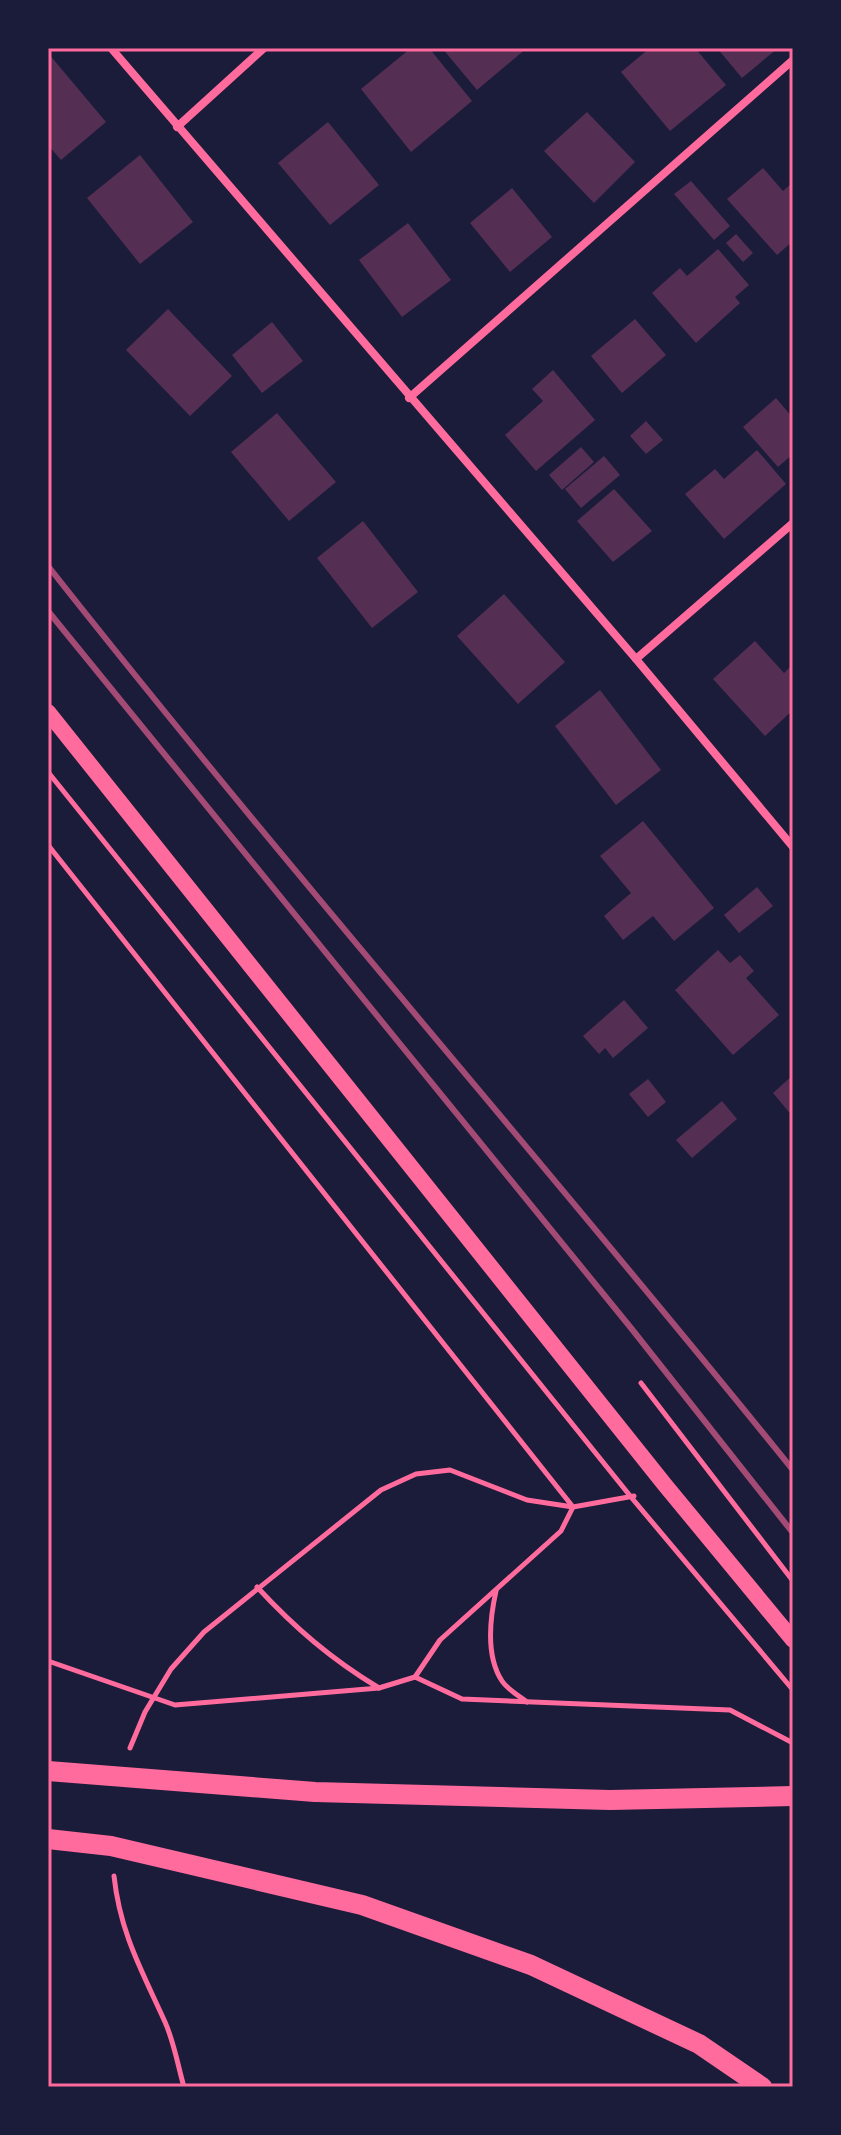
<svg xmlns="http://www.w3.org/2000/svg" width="841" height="2135" font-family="Quicksand,sans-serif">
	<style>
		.building { fill: #542f53 }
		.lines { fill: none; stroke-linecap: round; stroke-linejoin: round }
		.path { stroke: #ff6b9d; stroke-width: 5 }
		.minor { stroke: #ff6b9d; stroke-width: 8 }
		.secondary { stroke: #ff6b9d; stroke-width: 16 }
		.primary { stroke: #ff6b9d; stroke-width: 20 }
		.rail { stroke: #a44b75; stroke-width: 6 }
		.neatline { fill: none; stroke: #ff6b9d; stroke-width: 3 }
	</style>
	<rect width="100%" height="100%" fill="#1b1b3a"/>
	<g class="building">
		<polygon points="411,48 429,48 472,101 411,152 361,89"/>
		<polygon points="442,48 527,48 477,90"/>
		<polygon points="650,48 695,48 726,85 670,131 621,72"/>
		<polygon points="717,48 778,48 742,78"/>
		<polygon points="48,53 106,122 61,160 48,145"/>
		<polygon points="587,112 635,162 594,203 544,151"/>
		<polygon points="328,122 379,185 330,225 278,163"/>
		<polygon points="140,155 193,222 140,264 87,198"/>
		<polygon points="763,168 783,191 793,182 793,241 777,255 727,199"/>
		<polygon points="691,181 730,226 714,240 674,194"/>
		<polygon points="512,188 552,237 510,272 470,223"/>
		<polygon points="408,223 451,280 402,317 359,260"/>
		<polygon points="736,234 753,253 743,262 726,243"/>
		<polygon points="718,249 749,285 735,297 740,303 696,343 652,293 680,268 687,276"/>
		<polygon points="168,309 232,376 190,416 126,350"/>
		<polygon points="635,319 666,355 622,393 591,356"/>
		<polygon points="272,322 303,361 262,393 232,355"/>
		<polygon points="553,370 595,420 536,471 505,435 543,401 532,389"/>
		<polygon points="776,398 793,418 793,454 778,467 743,427"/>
		<polygon points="277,413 336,482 289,521 231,452"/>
		<polygon points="646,421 663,440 646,454 630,436"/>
		<polygon points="581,447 594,462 562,490 549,475"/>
		<polygon points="757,450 786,484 724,539 685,494 715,469 724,479"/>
		<polygon points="604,456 620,475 581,508 565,489"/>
		<polygon points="614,489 652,531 613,562 577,521"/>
		<polygon points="363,521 418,592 372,628 317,558"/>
		<polygon points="504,594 565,662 518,704 457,636"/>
		<polygon points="755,641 784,673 793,664 793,710 765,736 713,679"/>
		<polygon points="600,690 661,770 616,805 555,726"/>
		<polygon points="643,821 714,908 674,941 653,916 623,940 604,916 631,893 600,856"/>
		<polygon points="757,887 773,906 739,933 724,915"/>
		<polygon points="718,950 730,963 740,955 754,971 746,978 779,1015 733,1055 675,990"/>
		<polygon points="624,1000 648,1028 613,1058 605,1048 599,1054 583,1036"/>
		<polygon points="793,1075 793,1117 773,1093"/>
		<polygon points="648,1079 666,1102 648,1117 629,1094"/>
		<polygon points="722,1101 737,1119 692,1158 676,1140"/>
	</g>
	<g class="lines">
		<g class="path">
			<polyline points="48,772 631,1497 793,1690"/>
			<polyline points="48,845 573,1507 561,1531 440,1640 415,1677"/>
			<polyline points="641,1383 793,1581"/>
			<path d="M257 1587C295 1628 331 1659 379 1688"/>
			<path d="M496 1591C490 1618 485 1655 502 1681 507 1689 519 1696 527 1702"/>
			<polyline points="48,1661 175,1705 379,1688 415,1677 462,1699 730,1710 793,1743"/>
			<polyline points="130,1748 145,1712 171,1669 204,1632 381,1490 416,1474 450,1470 527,1500 573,1507 634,1496"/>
			<path d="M114 1876C120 1933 142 1971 165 2022 174 2042 178 2066 184 2087"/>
		</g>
		<g class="minor">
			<polyline points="111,48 636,659 793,847"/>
			<polyline points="177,127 264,48"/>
			<polyline points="409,398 793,60"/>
			<polyline points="636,659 793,523"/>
		</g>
		<polyline class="secondary" points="48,712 665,1485 793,1640"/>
		<g class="primary">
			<polyline points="48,1771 315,1792 610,1800 793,1796"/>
			<polyline points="48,1839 111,1846 362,1905 531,1965 699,2044 762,2087"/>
		</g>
		<g class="rail">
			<path d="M48 566C290 873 548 1166 793 1470"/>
			<polyline points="48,611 631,1328 793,1533"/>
		</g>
	</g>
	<rect width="841" height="2135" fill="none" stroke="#1b1b3a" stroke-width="100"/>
	<rect x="50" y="50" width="741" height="2035" class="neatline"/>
</svg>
